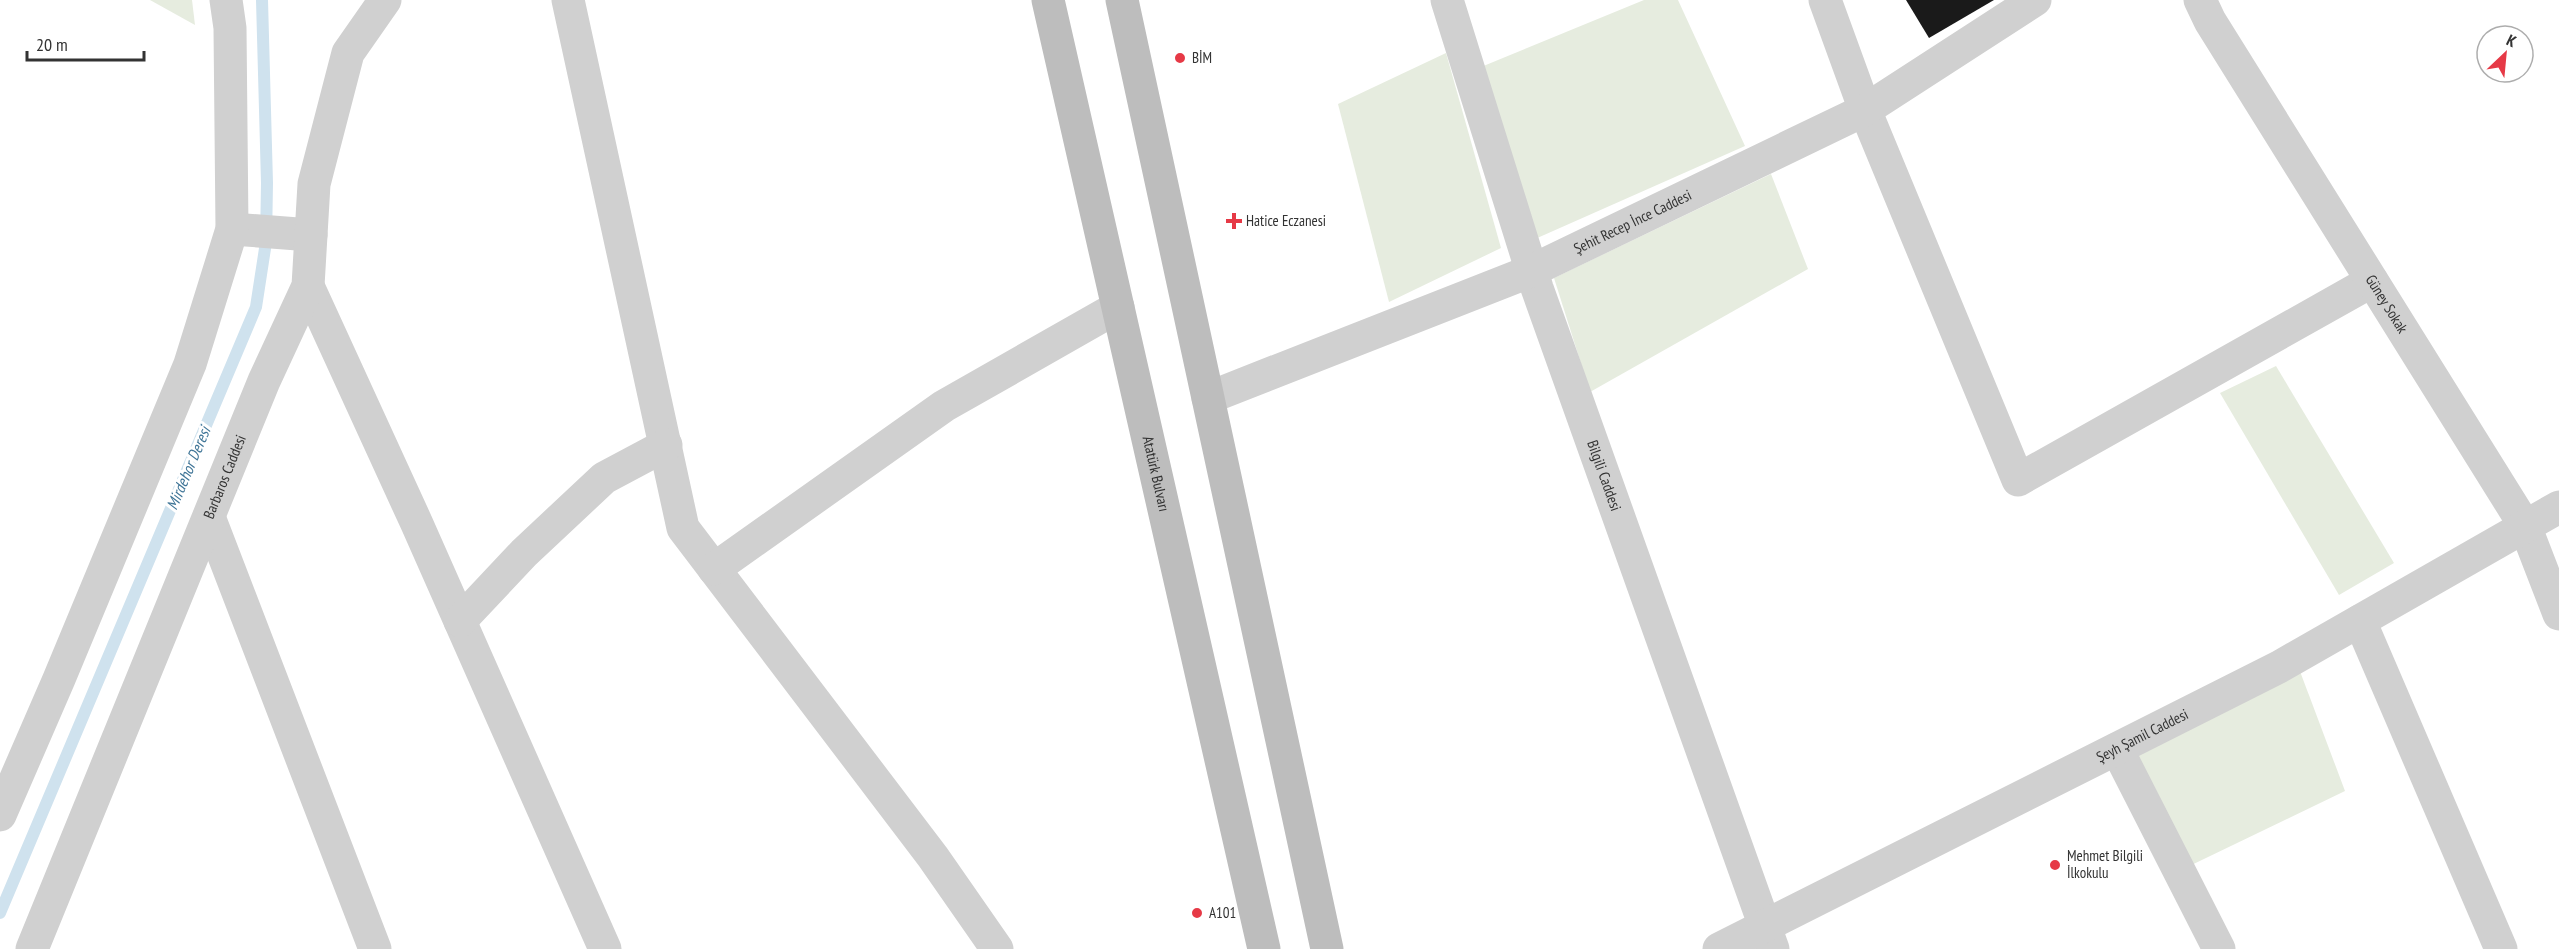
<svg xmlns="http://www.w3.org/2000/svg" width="2559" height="949" font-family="'PT Sans Narrow',sans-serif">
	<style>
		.green { fill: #e6ecdf }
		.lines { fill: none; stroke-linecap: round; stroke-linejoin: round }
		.stream { stroke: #cfe2ee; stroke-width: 12 }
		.building { fill: #1a1a1a }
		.street { stroke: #d0d0d0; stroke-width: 33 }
		.secondary { stroke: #bdbdbd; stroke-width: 33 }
		.poi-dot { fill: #e63946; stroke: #fff; stroke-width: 2 }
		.labels { text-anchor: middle; stroke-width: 6; stroke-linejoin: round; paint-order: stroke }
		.poi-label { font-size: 15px; fill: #333; stroke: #fff; text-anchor: start }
		.street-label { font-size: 15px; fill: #333; stroke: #fff }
		.water-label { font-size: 16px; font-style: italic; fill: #3f7597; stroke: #fff }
	</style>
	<rect width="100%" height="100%" fill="#fff"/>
	<g class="green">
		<polygon points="150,0 192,0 195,25"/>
		<polygon points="1644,0 1678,0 1745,146 1535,239 1481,67"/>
		<polygon points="1446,53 1501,248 1389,302 1338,104"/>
		<polygon points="1771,174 1808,269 1590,392 1554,278"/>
		<polygon points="2276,366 2394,563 2339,595 2220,393"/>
		<polygon points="2295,658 2345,791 2179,871 2117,749"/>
	</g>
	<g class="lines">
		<polyline class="stream" points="0,913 256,307 266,242 267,183 262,0"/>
	</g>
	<polygon class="building" points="1906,0 1994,0 1929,38"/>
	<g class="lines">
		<g class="street">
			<polyline points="568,0 683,528 933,857 997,949"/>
			<path id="s1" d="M1447 0 1537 288 1773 949"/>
			<polyline points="1825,0 1865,110 2018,480 2372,281"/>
			<path id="s2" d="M2200 0 2210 21 2525 526 2559 614"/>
			<polyline points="232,229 311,235"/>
			<polyline points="308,286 417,524 605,949"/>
			<path id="s3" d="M1208 398 1531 271 1865 110 2035 0"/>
			<polyline points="209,517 375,949"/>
			<polyline points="714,569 944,406 1118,307"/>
			<polyline points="460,621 524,553 604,478 666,445"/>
			<polyline points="2360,621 2501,949"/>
			<polyline points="2117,749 2219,949"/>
			<polyline points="0,815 59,679 190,364 232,229 230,28 226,0"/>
			<path id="s4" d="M32 949 264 381 308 286 314 184 348 53 385 0"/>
			<path id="s5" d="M1719 949 2279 667 2559 507"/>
		</g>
		<g class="secondary">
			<path id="s6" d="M1048 0 1264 949"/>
			<polyline points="1122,0 1327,949"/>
		</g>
	</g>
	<g class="poi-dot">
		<circle cx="1180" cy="58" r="6"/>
		<path d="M1231 212h6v6h6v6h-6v6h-6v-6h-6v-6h6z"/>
		<circle cx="2055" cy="865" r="6"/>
		<circle cx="1197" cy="913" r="6"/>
	</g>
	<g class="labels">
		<g class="poi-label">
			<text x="1192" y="63">BİM</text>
			<text x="1246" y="226">Hatice Eczanesi</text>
			<text x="2067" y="861">Mehmet Bilgili<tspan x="2067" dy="17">İlkokulu</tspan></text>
			<text x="1209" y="918">A101</text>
		</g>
		<g class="street-label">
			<text dy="5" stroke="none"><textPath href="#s3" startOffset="460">Şehit Recep İnce Caddesi</textPath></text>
			<text dy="5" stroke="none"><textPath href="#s2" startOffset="357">Güney Sokak</textPath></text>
			<text dy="5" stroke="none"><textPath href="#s6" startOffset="486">Atatürk Bulvarı</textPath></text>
			<text dy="5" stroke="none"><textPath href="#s4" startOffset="510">Barbaros Caddesi</textPath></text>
			<text dy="5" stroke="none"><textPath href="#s1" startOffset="501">Bilgili Caddesi</textPath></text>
			<text dy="5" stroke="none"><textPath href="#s5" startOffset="474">Şeyh Şamil Caddesi</textPath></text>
		</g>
		<g class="water-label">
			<text transform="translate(188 468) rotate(-67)" y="6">Mirdehor Deresi</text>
		</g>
	</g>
	<g transform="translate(2505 54) rotate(26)"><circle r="28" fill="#ffffff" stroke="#adadad" stroke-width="1.5"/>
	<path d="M0-4.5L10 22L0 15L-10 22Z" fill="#e63946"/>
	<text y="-9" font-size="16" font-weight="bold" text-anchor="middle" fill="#333333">K</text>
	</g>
	<path d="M27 51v9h117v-9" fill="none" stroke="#333333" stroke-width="3"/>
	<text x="36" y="51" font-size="18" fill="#333333" stroke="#ffffff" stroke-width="4.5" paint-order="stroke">20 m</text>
</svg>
